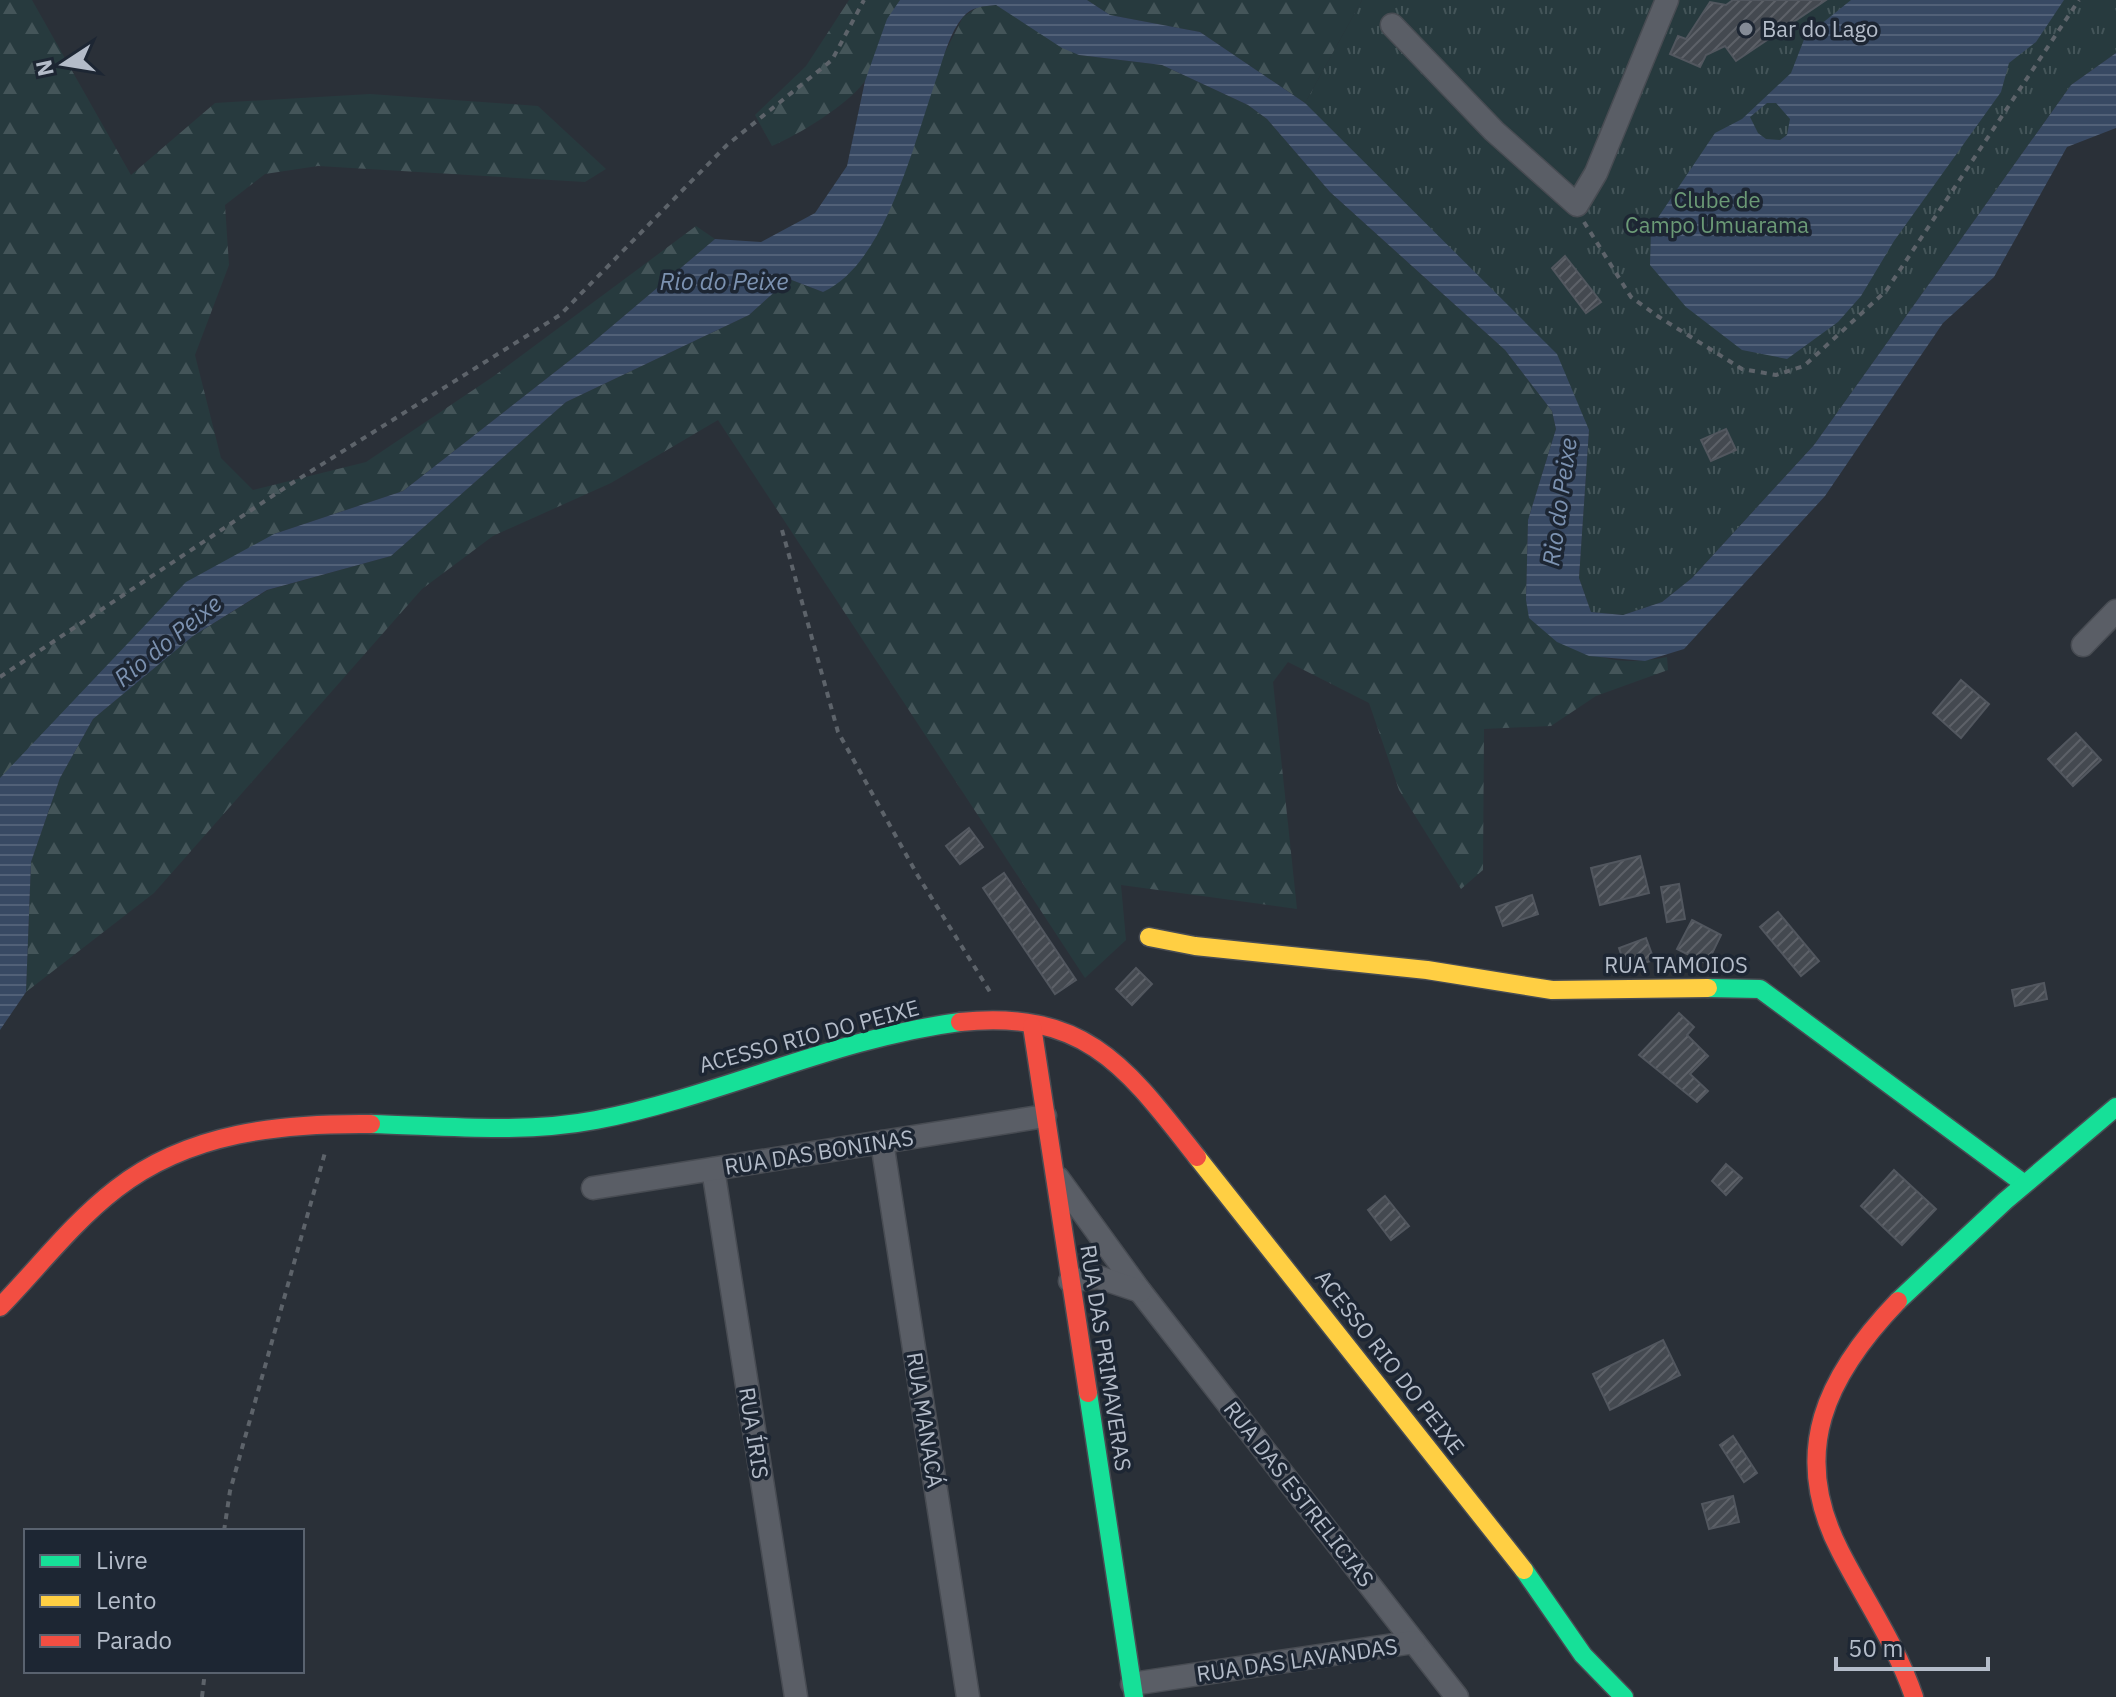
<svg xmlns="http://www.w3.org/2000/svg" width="2116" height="1697" font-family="'IBM Plex Sans',sans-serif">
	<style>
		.grass { fill: url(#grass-tufts) }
		.forest { fill: url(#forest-firs) }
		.water { fill: url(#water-rules); fill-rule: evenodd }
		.building { fill: url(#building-hatch); stroke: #52575f; stroke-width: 2 }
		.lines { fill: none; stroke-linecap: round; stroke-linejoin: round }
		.street-casing { stroke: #484c53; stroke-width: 25 }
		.fast-casing { stroke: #484c53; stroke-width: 21 }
		.slow-casing { stroke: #484c53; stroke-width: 21 }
		.jam-casing { stroke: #484c53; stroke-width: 21 }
		.path { stroke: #5d636a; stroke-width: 4; stroke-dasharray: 6 6; stroke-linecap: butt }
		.street { stroke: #5a5e66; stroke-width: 22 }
		.fast { stroke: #16e098; stroke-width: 18 }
		.slow { stroke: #ffcf43; stroke-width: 18 }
		.jam { stroke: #f24e42; stroke-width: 18 }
		.poi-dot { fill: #848b96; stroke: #1d2633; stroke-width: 3 }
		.labels { text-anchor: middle; stroke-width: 7; stroke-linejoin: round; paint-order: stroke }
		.poi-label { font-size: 22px; fill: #b4bcc9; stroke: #1d2633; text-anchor: start }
		.park-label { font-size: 22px; fill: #6b9a76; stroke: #1d2633 }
		.street-label { font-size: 22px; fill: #b4bcc9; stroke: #1d2633 }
		.water-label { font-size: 24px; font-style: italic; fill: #7c92b1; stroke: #1d2633 }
	</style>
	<defs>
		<pattern id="grass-tufts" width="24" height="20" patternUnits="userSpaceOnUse" patternTransform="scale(2)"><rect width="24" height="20" fill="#273a3e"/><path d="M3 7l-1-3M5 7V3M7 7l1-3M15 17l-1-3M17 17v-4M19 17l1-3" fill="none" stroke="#445559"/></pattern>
		<pattern id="forest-firs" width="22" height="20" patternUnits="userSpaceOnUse" patternTransform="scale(2)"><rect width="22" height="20" fill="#273a3e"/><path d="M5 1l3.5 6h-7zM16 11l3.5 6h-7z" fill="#445559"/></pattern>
		<pattern id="water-rules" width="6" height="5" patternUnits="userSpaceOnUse" patternTransform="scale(2)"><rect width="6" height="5" fill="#384963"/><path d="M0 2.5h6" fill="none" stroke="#526178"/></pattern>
		<pattern id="building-hatch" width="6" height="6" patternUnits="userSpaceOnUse" patternTransform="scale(2)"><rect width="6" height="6" fill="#444950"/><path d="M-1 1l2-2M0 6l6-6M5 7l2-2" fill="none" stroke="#5d6168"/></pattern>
	</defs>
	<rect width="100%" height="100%" fill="#2a3038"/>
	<polygon class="grass" points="1362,0 2116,0 2116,53 2071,85 1814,445 1692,578 1662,602 1623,615 1591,612 1579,578 1589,430 1305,103"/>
	<g class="forest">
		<polygon points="0,0 32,0 131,175 215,103 370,94 538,106 606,169 585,182 318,166 265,174 225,205 229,265 195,355 221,458 253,490 366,462 494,376 696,226 715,239 592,343 403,491 274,534 0,778"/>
		<path d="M849 0H900C884 25 879 61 865 81 848 105 798 135 772 146L755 115 806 66Z"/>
		<polygon points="1087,0 1362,0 1305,103 1200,32 1110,15"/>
		<path d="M996 5 1079 55 1162 65 1248 105 1267 119 1330 192 1505 350 1552 411 1556 429 1528 520 1526 600 1530 618C1580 650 1604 670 1667 657L1668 670 1596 696 1551 726 1484 729 1483 870 1461 889 1399 790 1369 703 1288 662 1273 682 1297 909 1121 885 1126 940 1085 978 718 420 611 483 493 536 422 589 154 893 26 992 31 862 60 778 93 719 193 636 268 590 391 556 566 402 749 315 789 279 823 292 963 17 978 7Z"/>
	</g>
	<g class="water">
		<path d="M900 0H1087L1110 15 1200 32 1305 103 1557 354 1589 430 1579 578 1591 612 1623 615 1662 602 1692 578 1814 445 2071 85 2116 53V128L2067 147 1994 277 1943 323 1825 496 1684 649 1645 661 1589 656 1557 642 1529 618 1526 600 1528 520 1556 429 1552 411 1505 350 1330 192 1267 119 1248 105 1162 65 1079 55 1062 48 996 5C984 6 971 7 963 17 950 32 944 56 938 74 915 138 887 263 823 292L789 279 749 315 566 402 391 556 267 590 193 636 93 719 60 778 31 862 26 992 0 1030V778L186 582 274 534 403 491 592 343 715 239 761 242 815 213 847 166 865 81 887 19Z"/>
		<path d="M1851 0H2064L2036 42 2009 63 2001 92 1894 241 1861 296 1838 322 1787 359 1742 350 1686 307 1650 265 1651 228 1715 133 1742 119 1791 73 1805 37ZM1767 103H1776L1790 119 1787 135 1780 140 1766 139 1758 133 1750 117Z"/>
	</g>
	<g class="building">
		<polygon points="1733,0 1826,0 1736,61 1725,46 1706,55 1700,67 1670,54 1678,36 1686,39 1710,2 1726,5"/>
		<polygon points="1565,256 1601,302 1586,313 1552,268"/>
		<polygon points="1726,429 1736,450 1711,461 1701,440"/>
		<polygon points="1961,680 1989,704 1961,738 1933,713"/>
		<polygon points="2076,733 2101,760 2073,786 2048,759"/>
		<polygon points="969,828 983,847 960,864 946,846"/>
		<polygon points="1640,856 1649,893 1600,905 1591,868"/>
		<polygon points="1004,873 1076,980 1055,994 983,888"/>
		<polygon points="1679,884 1685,919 1667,922 1661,887"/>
		<polygon points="1532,895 1538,914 1503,926 1496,907"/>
		<polygon points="1778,912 1819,961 1801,976 1760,927"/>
		<polygon points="1692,920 1721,935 1707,964 1677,949"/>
		<polygon points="1646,938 1654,960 1626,968 1619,948"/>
		<polygon points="1136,968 1152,984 1132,1005 1116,989"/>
		<polygon points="2044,983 2047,999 2015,1006 2012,990"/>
		<polygon points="1679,1013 1694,1027 1687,1035 1708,1056 1690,1074 1708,1091 1697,1102 1639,1055"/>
		<polygon points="1726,1164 1742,1178 1726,1195 1712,1181"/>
		<polygon points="1894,1170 1936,1209 1902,1245 1861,1206"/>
		<polygon points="1385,1196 1409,1226 1391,1240 1368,1210"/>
		<polygon points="1663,1340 1680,1375 1610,1410 1593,1374"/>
		<polygon points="1733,1436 1757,1473 1744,1482 1720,1445"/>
		<polygon points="1733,1496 1739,1522 1709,1529 1702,1504"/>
	</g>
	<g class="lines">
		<g class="street-casing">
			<g id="street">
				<polyline points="1392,25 1494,131 1577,205 1596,173 1667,0"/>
				<polyline points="2083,645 2116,611"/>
				<polyline points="882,1142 968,1697"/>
				<polyline points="713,1169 796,1697"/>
				<polyline points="1058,1178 1140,1291 1457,1697"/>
				<polyline points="593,1188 1045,1116"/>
				<polyline points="1070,1281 1098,1277 1140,1291"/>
				<polyline points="1132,1684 1414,1642"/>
			</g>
		</g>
		<g class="fast-casing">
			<g id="fast">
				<polyline points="1708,988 1760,989 2023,1183"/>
				<path d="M371 1124C446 1126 523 1134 596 1120 720 1096 835 1038 960 1022"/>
				<polyline points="1898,1301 2005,1201 2116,1107"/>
				<polyline points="1088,1393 1134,1697"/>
				<polyline points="1524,1570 1583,1655 1624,1697"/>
			</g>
		</g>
		<g class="slow-casing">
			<g id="slow">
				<polyline points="1149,937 1195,946 1427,970 1552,990 1708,988"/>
				<polyline points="1197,1157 1524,1570"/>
			</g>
		</g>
		<g class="jam-casing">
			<g id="jam">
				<path d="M960 1022C1087 1009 1127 1068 1197 1157"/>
				<polyline points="1032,1026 1088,1393"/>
				<path d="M1898 1301C1826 1376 1789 1452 1840 1551 1865 1600 1896 1644 1914 1697"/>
				<path d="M0 1307C38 1268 72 1223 116 1189 189 1132 282 1123 371 1124"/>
			</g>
		</g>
		<g class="path">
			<polyline points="1584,222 1631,297 1659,317 1742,369 1776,375 1804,366 1886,291 2079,0"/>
			<polyline points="782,530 838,732 918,876 992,995"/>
			<polyline points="0,677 289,485 560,315 727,145 832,60 864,0"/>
			<polyline points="224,1531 230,1491 326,1149"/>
			<polyline points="202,1697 205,1671"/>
		</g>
		<use href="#street" class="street"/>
		<use href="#fast" class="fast"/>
		<use href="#slow" class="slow"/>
		<use href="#jam" class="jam"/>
	</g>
	<circle class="poi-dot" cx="1746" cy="29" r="8"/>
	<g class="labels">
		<g class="poi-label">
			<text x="1762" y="37">Bar do Lago</text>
		</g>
		<g class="park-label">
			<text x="1717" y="208">Clube de<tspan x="1717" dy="25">Campo Umuarama</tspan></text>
		</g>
		<g class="street-label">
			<text x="1676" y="973">RUA TAMOIOS</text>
			<text transform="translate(809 1036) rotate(-15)" y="8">ACESSO RIO DO PEIXE</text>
			<text transform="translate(819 1152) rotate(-9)" y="8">RUA DAS BONINAS</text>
			<text transform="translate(1106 1358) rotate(81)" y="8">RUA DAS PRIMAVERAS</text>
			<text transform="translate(1390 1362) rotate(52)" y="8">ACESSO RIO DO PEIXE</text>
			<text transform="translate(925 1420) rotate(81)" y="8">RUA MANACÁ</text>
			<text transform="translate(754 1433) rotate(81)" y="8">RUA ÍRIS</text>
			<text transform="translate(1299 1494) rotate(52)" y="8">RUA DAS ESTRELICIAS</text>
			<text transform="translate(1297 1660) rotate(-8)" y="8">RUA DAS LAVANDAS</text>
		</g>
		<g class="water-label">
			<text x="724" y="290">Rio do Peixe</text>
			<text transform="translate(1560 502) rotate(-82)" y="8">Rio do Peixe</text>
			<text transform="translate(168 641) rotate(-39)" y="8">Rio do Peixe</text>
		</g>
	</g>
	<rect x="24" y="1529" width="280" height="144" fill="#1d2633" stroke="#59626f" stroke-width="2"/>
	<rect x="40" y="1555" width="40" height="12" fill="#16e098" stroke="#59626f" stroke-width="2"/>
	<text x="96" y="1569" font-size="24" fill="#b4bcc9">Livre</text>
	<rect x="40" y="1595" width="40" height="12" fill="#ffcf43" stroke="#59626f" stroke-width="2"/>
	<text x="96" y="1609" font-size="24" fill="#b4bcc9">Lento</text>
	<rect x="40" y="1635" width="40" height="12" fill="#f24e42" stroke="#59626f" stroke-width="2"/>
	<text x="96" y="1649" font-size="24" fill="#b4bcc9">Parado</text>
	<g transform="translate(64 64) rotate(258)" stroke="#1d2633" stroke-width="6" paint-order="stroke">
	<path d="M0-6L14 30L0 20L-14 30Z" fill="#b4bcc9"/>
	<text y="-12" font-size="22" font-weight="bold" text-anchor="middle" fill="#b4bcc9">N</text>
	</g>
	<path d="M1836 1657v12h152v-12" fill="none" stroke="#b4bcc9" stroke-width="4"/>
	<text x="1848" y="1657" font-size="24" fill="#b4bcc9" stroke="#1d2633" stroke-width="6" paint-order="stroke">50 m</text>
</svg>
